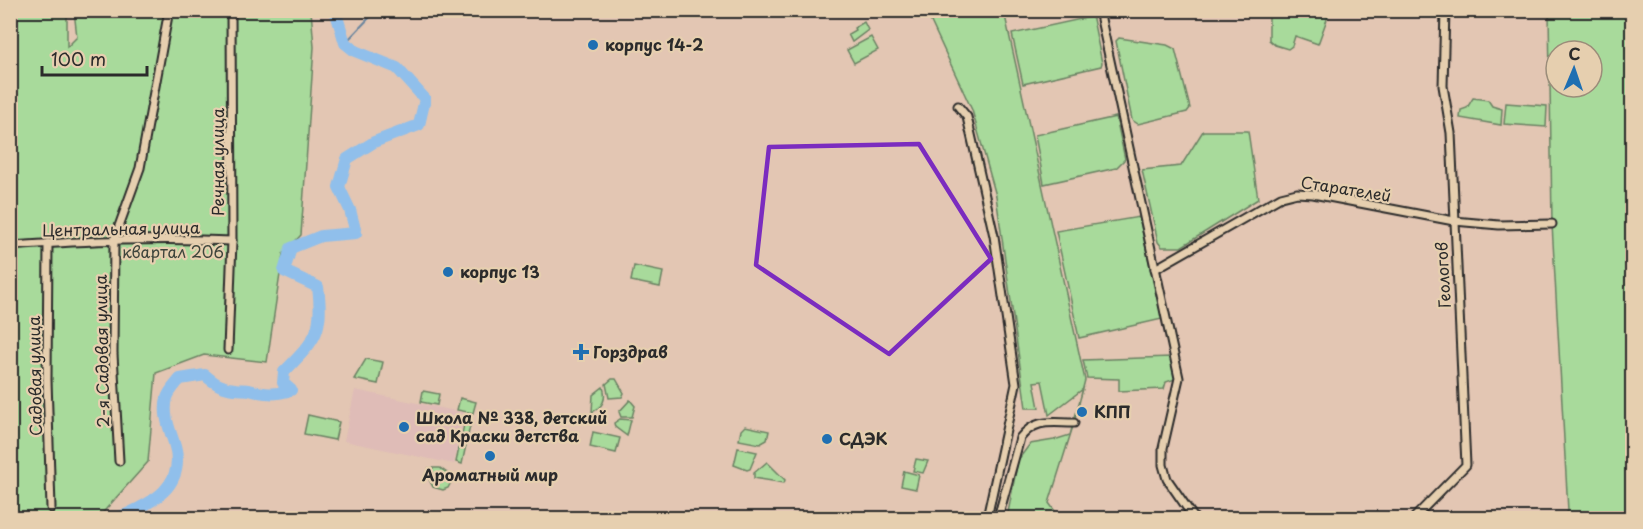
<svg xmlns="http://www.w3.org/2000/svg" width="1643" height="529" font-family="'Playpen Sans',sans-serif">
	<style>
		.built { fill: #dfbcb7 }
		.green { fill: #a8da9b; stroke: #6a8263; stroke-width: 1.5; fill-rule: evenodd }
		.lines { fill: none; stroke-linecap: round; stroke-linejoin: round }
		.stream { stroke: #68849e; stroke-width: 2 }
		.river { stroke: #90bfeb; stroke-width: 12 }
		.minor-casing { stroke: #2b2b2b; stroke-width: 11 }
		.minor { stroke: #e6cfaf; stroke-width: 7 }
		.marked { fill: none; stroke: #7b2cbf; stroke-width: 4.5; stroke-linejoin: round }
		.poi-dot { fill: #1f6fb2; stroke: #e6cfaf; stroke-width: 2 }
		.labels { text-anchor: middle; stroke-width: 4.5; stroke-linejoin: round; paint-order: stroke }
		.poi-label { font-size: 16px; font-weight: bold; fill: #2b2b2b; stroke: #e6cfaf; text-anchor: start }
		.street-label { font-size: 16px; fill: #2b2b2b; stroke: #e6cfaf }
		.park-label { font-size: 16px; fill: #3e453c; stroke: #e6cfaf }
	</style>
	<rect width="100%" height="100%" fill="#e3c6b3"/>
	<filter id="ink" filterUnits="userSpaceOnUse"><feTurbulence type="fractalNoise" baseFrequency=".0167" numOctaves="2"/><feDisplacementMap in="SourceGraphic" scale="12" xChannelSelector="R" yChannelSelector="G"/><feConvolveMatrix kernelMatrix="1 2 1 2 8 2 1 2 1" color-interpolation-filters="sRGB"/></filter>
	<g filter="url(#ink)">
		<polygon class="built" points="355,390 465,413 454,464 344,441"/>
		<g class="green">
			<path d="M10 11H311L314 47 301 235 283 254 267 362 204 355 156 373 148 462 98 518H11ZM67 11H74L77 37 67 47Z"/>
			<polygon points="926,11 1004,11 1085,380 1074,423 1049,503 1060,518 1007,518 1018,460 1030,444 1054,440 1070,435 1083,389 1049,415 1042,381 1034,382 1039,408 1026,408 996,196 972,110"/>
			<polygon points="1269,11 1269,10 1330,11 1318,44 1295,36 1292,46 1288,49 1275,45 1269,40"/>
			<path d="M1549 11H1632V518H1561L1568 511 1552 224ZM1556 51H1592V87H1556Z"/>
			<polygon points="1090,17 1093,19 1102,63 1101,66 1023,84 1012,34"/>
			<polygon points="864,22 868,30 852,42 848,34 855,30 854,28"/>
			<polygon points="871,37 878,50 854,63 847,50"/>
			<polygon points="1119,38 1167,45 1175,49 1190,108 1187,112 1138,124 1132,120 1116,41"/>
			<polygon points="1473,98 1488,100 1492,106 1502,109 1501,125 1460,118 1461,110 1467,108"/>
			<polygon points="1506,103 1547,106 1546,127 1504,124"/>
			<polygon points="1116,117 1125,159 1116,168 1044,184 1035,135"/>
			<polygon points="1203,131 1248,131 1258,199 1181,247 1162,247 1158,242 1142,170 1181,166"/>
			<polygon points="1139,217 1162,319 1079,338 1056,231"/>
			<polygon points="634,266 663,272 660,287 631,281"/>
			<polygon points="1171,357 1175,379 1166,382 1164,389 1119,391 1119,379 1087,378 1083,360"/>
			<polygon points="366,359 383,362 378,384 354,379"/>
			<polygon points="612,379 616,379 624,393 622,397 609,398 606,384"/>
			<path d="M603 387C607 399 603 407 592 412L593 395Z"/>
			<polygon points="423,391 439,394 437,405 421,402"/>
			<polygon points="460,398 476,402 473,413 457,410"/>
			<polygon points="630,400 635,406 632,417 621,417 619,412"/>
			<polygon points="308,415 339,422 335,440 304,434"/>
			<polygon points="620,419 631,420 627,436 615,427 614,423"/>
			<polygon points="465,420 471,421 462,464 456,462"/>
			<polygon points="745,426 769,431 767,440 760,444 739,440 741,430"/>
			<polygon points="593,432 620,438 616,453 590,447"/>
			<polygon points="738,448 757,452 750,469 747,470 734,465"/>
			<polygon points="916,459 928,461 923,473 913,471"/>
			<polygon points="767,462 785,480 784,483 754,478 754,473"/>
			<polygon points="429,468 440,468 451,476 451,482 448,488 443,490 433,487 426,473"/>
			<polygon points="904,471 919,475 916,489 901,486"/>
		</g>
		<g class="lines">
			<polyline class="stream" points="345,43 371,16 372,10"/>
			<path class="river" d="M118 518C151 504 188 486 174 443 169 427 163 415 167 398 169 391 176 384 180 379L205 375C214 383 222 388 235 389 239 390 245 389 249 390 264 394 276 395 291 390L283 383 284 372C315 340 324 333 318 287L284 271 291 248 321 236 356 233 350 210 339 187 347 159 374 142 419 125 425 99 397 68 355 51 345 43 335 10"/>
			<g class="minor-casing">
				<g id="minor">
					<polyline points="1099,10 1179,378 1163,448 1163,465 1167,479 1194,518"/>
					<polyline points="958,106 967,117 994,236 1016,384 987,518"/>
					<polyline points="48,243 47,380 51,508"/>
					<path d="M10 246C85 241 158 237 232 241"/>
					<polyline points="1155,269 1281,197 1297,193 1313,194 1454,221 1499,225 1552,224"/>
					<polyline points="228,350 232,241 231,10"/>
					<polyline points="119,461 113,354 114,240 140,168 169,10"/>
					<path d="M998 518 1020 438C1036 418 1051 423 1074 423"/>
					<polyline points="1414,518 1466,465 1451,133 1443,86 1445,10"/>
				</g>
			</g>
			<use href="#minor" class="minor"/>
		</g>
	</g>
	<path class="marked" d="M919 144 991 259 889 354 756 265 769 147Z"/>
	<g class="poi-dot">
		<circle cx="593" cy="45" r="6"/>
		<circle cx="448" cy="272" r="6"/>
		<path d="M578 343h6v6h6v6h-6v6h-6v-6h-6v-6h6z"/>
		<circle cx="1082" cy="412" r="6"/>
		<circle cx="404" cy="427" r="6"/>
		<circle cx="827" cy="439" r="6"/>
		<circle cx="490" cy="456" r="6"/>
	</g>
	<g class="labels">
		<g class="poi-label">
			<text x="605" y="51">корпус 14-2</text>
			<text x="460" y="278">корпус 13</text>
			<text x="593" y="358">Горздрав</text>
			<text x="1094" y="418">КПП</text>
			<text x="416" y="424">Школа № 338, детский<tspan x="416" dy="18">сад Краски детства</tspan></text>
			<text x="839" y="445">СДЭК</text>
			<text x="490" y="481" text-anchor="middle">Ароматный мир</text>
		</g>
		<g class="street-label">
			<text transform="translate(218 162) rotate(-90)" y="6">Речная улица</text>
			<text transform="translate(1346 189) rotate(9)" y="6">Старателей</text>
			<text transform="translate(121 229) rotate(-1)" y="6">Центральная улица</text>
			<text transform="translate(1443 275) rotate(-93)" y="6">Геологов</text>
			<text transform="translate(102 351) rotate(-91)" y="6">2-я Садовая улица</text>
			<text transform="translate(35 376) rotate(-91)" y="6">Садовая улица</text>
		</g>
		<g class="park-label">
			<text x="173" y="258">квартал 206</text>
		</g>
	</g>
	<rect width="1643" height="529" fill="none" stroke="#e6cfaf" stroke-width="36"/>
	<rect x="18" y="18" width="1607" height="493" fill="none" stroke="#2b2b2b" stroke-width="2" filter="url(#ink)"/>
	<g transform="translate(1574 69) rotate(2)"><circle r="28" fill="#e6cfaf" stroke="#9b8d7a" stroke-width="1.5"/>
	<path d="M0-4.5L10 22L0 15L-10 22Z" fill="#1f6fb2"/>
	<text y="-9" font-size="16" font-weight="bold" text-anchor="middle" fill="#2b2b2b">С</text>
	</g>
	<path d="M42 66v9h105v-9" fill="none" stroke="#2b2b2b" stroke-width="3"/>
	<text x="51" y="66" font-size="18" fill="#2b2b2b" stroke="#e6cfaf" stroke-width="4.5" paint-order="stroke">100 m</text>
</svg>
